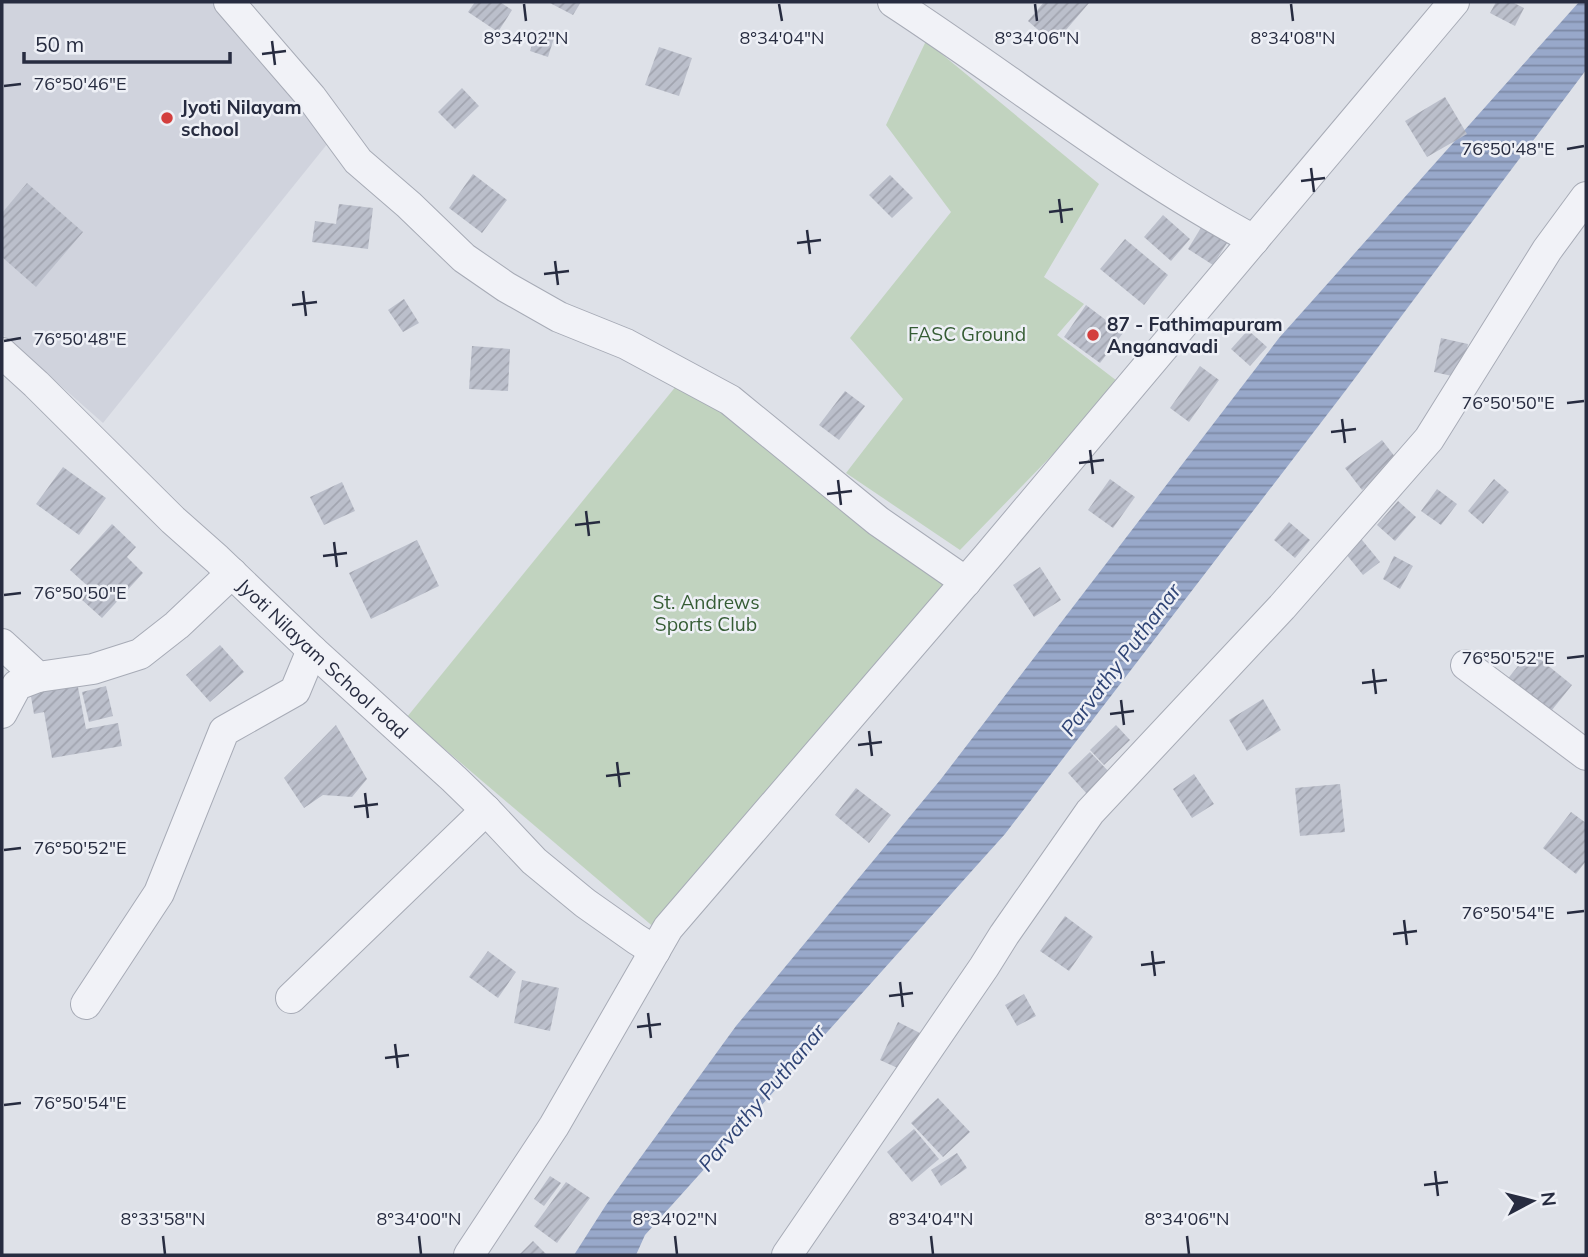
<svg xmlns="http://www.w3.org/2000/svg" width="1588" height="1257" font-family="Mulish,sans-serif">
	<style>
		.built { fill: #d0d3dd }
		.park { fill: #c1d3bf }
		.water { fill: url(#water-rules) }
		.building { fill: url(#building-hatch) }
		.lines { fill: none; stroke-linecap: round; stroke-linejoin: round }
		.minor-casing { stroke: #a7abb6; stroke-width: 32 }
		.minor { stroke: #f1f2f7; stroke-width: 30 }
		.ticks { fill: none; stroke: #272c40; stroke-width: 2.5 }
		.poi-dot { fill: #d33f3e; stroke: #eef0f6; stroke-width: 2.5 }
		.labels { text-anchor: middle; stroke-width: 5; stroke-linejoin: round; paint-order: stroke }
		.poi-label { font-size: 19px; font-weight: bold; fill: #272c40; stroke: #eef0f6; text-anchor: start }
		.park-label { font-size: 19px; fill: #355c34; stroke: #eef0f6 }
		.street-label { font-size: 19px; fill: #272c40; stroke: #eef0f6 }
		.water-label { font-size: 21px; font-style: italic; fill: #2f4475; stroke: #eef0f6 }
		.ticks-label { font-size: 18px; text-anchor: middle; fill: #272c40; stroke: #eef0f6; stroke-width: 5; stroke-linejoin: round; paint-order: stroke }
	</style>
	<defs>
		<pattern id="water-rules" width="6" height="5" patternUnits="userSpaceOnUse" patternTransform="scale(1.75)"><rect width="6" height="5" fill="#98a8ca"/><path d="M0 2.5h6" fill="none" stroke="#7c89a5"/></pattern>
		<pattern id="building-hatch" width="6" height="6" patternUnits="userSpaceOnUse" patternTransform="scale(1.75)"><rect width="6" height="6" fill="#bbbfcb"/><path d="M-1 1l2-2M0 6l6-6M5 7l2-2" fill="none" stroke="#a1a4af"/></pattern>
	</defs>
	<rect width="100%" height="100%" fill="#dee1e8"/>
	<polygon class="built" points="2,2 216,2 328,143 103,423 2,334"/>
	<g class="park">
		<polygon points="926,41 1099,184 1044,277 1084,304 1057,335 1121,384 960,550 846,473 903,399 850,338 951,212 886,125"/>
		<polygon points="681,380 946,586 656,929 407,717"/>
	</g>
	<polygon class="water" points="1579,2 1586,2 1586,70 1346,390 1005,834 645,1235 636,1255 574,1255 606,1205 736,1026 941,779 1279,338"/>
	<g class="building">
		<polygon points="475,2 500,2 512,10 498,32 468,12"/>
		<polygon points="548,2 581,2 573,15"/>
		<polygon points="1044,2 1088,2 1089,3 1054,44 1028,21"/>
		<polygon points="1496,2 1512,2 1524,8 1515,26 1490,13"/>
		<polygon points="536,32 554,38 548,57 530,51"/>
		<polygon points="659,47 692,58 679,96 645,85"/>
		<polygon points="462,88 479,106 455,129 438,112"/>
		<polygon points="1445,97 1467,134 1427,157 1405,121"/>
		<polygon points="473,174 507,200 482,233 449,208"/>
		<polygon points="890,175 913,198 892,218 869,195"/>
		<polygon points="27,183 83,232 36,287 2,257 2,213"/>
		<polygon points="339,204 373,208 368,249 312,242 315,221 336,224"/>
		<polygon points="1163,215 1190,239 1171,261 1144,237"/>
		<polygon points="1202,226 1227,243 1213,265 1188,249"/>
		<polygon points="1125,239 1168,275 1144,305 1100,269"/>
		<polygon points="404,299 419,323 403,332 388,310"/>
		<polygon points="1086,305 1123,333 1100,363 1064,337"/>
		<polygon points="1248,330 1267,347 1250,366 1231,349"/>
		<polygon points="1441,338 1468,344 1461,378 1434,372"/>
		<polygon points="472,346 510,349 508,391 469,389"/>
		<polygon points="1200,366 1219,380 1189,422 1170,408"/>
		<polygon points="845,391 865,406 839,440 819,425"/>
		<polygon points="1382,440 1399,462 1362,490 1345,468"/>
		<polygon points="63,467 106,498 79,535 36,504"/>
		<polygon points="1110,479 1135,497 1113,528 1088,510"/>
		<polygon points="1494,479 1509,492 1483,524 1468,511"/>
		<polygon points="342,482 355,511 324,525 310,497"/>
		<polygon points="1437,489 1457,504 1441,525 1421,511"/>
		<polygon points="1398,501 1416,517 1395,541 1377,525"/>
		<polygon points="1289,522 1310,540 1295,558 1274,540"/>
		<polygon points="112,524 136,547 127,557 143,573 102,618 81,599 91,589 70,570"/>
		<polygon points="1358,535 1380,562 1363,575 1342,549"/>
		<polygon points="417,540 439,586 371,619 349,573"/>
		<polygon points="1394,556 1413,566 1400,589 1383,579"/>
		<polygon points="1040,567 1061,600 1034,617 1013,585"/>
		<polygon points="220,645 244,672 210,702 186,675"/>
		<polygon points="1530,651 1572,685 1548,715 1506,681"/>
		<polygon points="77,682 86,729 118,723 122,746 52,758 44,712 34,714 30,691"/>
		<polygon points="106,686 113,716 89,722 82,692"/>
		<polygon points="1263,699 1281,730 1247,751 1229,720"/>
		<polygon points="336,725 367,779 352,797 323,795 304,808 284,778"/>
		<polygon points="1116,725 1130,740 1104,765 1090,750"/>
		<polygon points="1090,752 1111,774 1088,795 1068,773"/>
		<polygon points="1194,774 1214,804 1192,818 1173,789"/>
		<polygon points="1340,784 1345,832 1300,836 1295,788"/>
		<polygon points="856,788 891,815 869,843 835,815"/>
		<polygon points="1571,812 1586,823 1586,861 1576,874 1543,848"/>
		<polygon points="1065,916 1093,937 1069,971 1040,951"/>
		<polygon points="488,951 516,972 498,998 469,977"/>
		<polygon points="522,980 559,988 550,1031 514,1023"/>
		<polygon points="1024,994 1036,1016 1017,1026 1005,1005"/>
		<polygon points="898,1022 920,1033 902,1070 880,1060"/>
		<polygon points="938,1098 970,1132 943,1157 911,1123"/>
		<polygon points="914,1129 939,1159 912,1182 887,1152"/>
		<polygon points="957,1153 967,1168 941,1186 931,1170"/>
		<polygon points="550,1176 561,1183 544,1206 534,1199"/>
		<polygon points="566,1182 590,1198 557,1243 534,1226"/>
		<polygon points="533,1241 547,1255 519,1255"/>
	</g>
	<g class="lines">
		<g class="minor-casing">
			<g id="minor">
				<polyline points="229,2 311,97 358,161 409,205 464,258 506,287 559,317 626,344 730,400 878,521 966,582"/>
				<path d="M893 2C1014 81 1127 172 1254 240"/>
				<path id="s1" d="M2 353 36 384 173 520 217 559 312 650 454 779 486 810 534 861 585 903 636 939 655 951"/>
				<polyline points="2,644 38,677 93,669 140,654 177,625 232,573"/>
				<polyline points="1466,665 1586,755"/>
				<polyline points="2,713 17,685 38,677"/>
				<polyline points="291,998 486,810"/>
				<polyline points="86,1004 159,893 224,731 295,691 312,650"/>
				<polyline points="469,1255 554,1126 668,928 987,557 1454,2"/>
				<polyline points="787,1255 984,967 1004,935 1090,812 1282,607 1429,439 1547,250 1586,197"/>
			</g>
		</g>
		<use href="#minor" class="minor"/>
	</g>
	<path class="ticks" d="M524 4 526 21M779 4 782 21M1035 4 1037 21M1291 4 1293 21M272 41 275 65M262 54 286 51M4 86 21 84M1567 149 1584 146M1311 168 1314 192M1301 181 1325 178M1059 199 1062 223M1049 212 1073 209M807 230 810 254M797 243 821 240M555 261 558 285M544 274 569 271M303 291 306 316M292 305 317 302M4 341 21 338M1567 403 1584 401M1342 419 1345 443M1331 432 1356 429M1090 450 1093 474M1079 463 1104 460M838 480 841 505M827 494 852 491M586 511 589 536M575 525 600 522M334 542 337 567M323 556 347 553M4 595 21 593M1567 658 1584 656M1373 669 1376 694M1362 683 1387 680M1121 700 1124 725M1110 714 1134 711M869 731 872 756M858 745 882 742M617 762 620 787M606 776 630 773M365 793 368 818M354 807 378 804M4 850 21 848M1567 913 1584 911M1404 920 1407 945M1393 934 1417 931M1152 951 1155 976M1141 965 1165 962M900 982 903 1007M889 996 913 993M648 1013 651 1038M637 1027 661 1024M395 1044 398 1068M385 1058 409 1055M4 1105 21 1103M1435 1171 1438 1196M1424 1185 1448 1182M163 1236 165 1254M419 1236 421 1254M675 1236 677 1254M931 1236 933 1254M1187 1236 1189 1254"/>
	<g class="poi-dot">
		<circle cx="167" cy="118" r="7"/>
		<circle cx="1093" cy="335" r="7"/>
	</g>
	<g class="labels">
		<g class="poi-label">
			<text x="181" y="114">Jyoti Nilayam<tspan x="181" dy="22">school</tspan></text>
			<text x="1107" y="331">87 - Fathimapuram<tspan x="1107" dy="22">Anganavadi</tspan></text>
		</g>
		<g class="park-label">
			<text x="967" y="341">FASC Ground</text>
			<text x="706" y="609">St. Andrews<tspan x="706" dy="22">Sports Club</tspan></text>
		</g>
		<g class="street-label">
			<text dy="7" stroke="none"><textPath href="#s1" startOffset="443">Jyoti Nilayam School road</textPath></text>
		</g>
		<g class="water-label">
			<text transform="translate(1121 660) rotate(-53)" y="7">Parvathy Puthanar</text>
			<text transform="translate(762 1098) rotate(-50)" y="7">Parvathy Puthanar</text>
		</g>
	</g>
	<g class="ticks-label">
		<text x="526" y="44">8°34'02"N</text>
		<text x="782" y="44">8°34'04"N</text>
		<text x="1037" y="44">8°34'06"N</text>
		<text x="1293" y="44">8°34'08"N</text>
		<text x="80" y="90">76°50'46"E</text>
		<text x="1508" y="155">76°50'48"E</text>
		<text x="80" y="345">76°50'48"E</text>
		<text x="1508" y="409">76°50'50"E</text>
		<text x="80" y="599">76°50'50"E</text>
		<text x="1508" y="664">76°50'52"E</text>
		<text x="80" y="854">76°50'52"E</text>
		<text x="1508" y="919">76°50'54"E</text>
		<text x="80" y="1109">76°50'54"E</text>
		<text x="163" y="1225">8°33'58"N</text>
		<text x="419" y="1225">8°34'00"N</text>
		<text x="675" y="1225">8°34'02"N</text>
		<text x="931" y="1225">8°34'04"N</text>
		<text x="1187" y="1225">8°34'06"N</text>
	</g>
	<rect width="1588" height="1257" fill="none" stroke="#272c40" stroke-width="7"/>
	<g transform="translate(1532 1201) rotate(83)" stroke="#eef0f6" stroke-width="5" paint-order="stroke">
	<path d="M0-5L12 26L0 18L-12 26Z" fill="#272c40"/>
	<text y="-10" font-size="19" font-weight="bold" text-anchor="middle" fill="#272c40">N</text>
	</g>
	<path d="M24 52v10h206v-10" fill="none" stroke="#272c40" stroke-width="3.5"/>
	<text x="35" y="52" font-size="21" fill="#272c40" stroke="#eef0f6" stroke-width="5" paint-order="stroke">50 m</text>
</svg>
